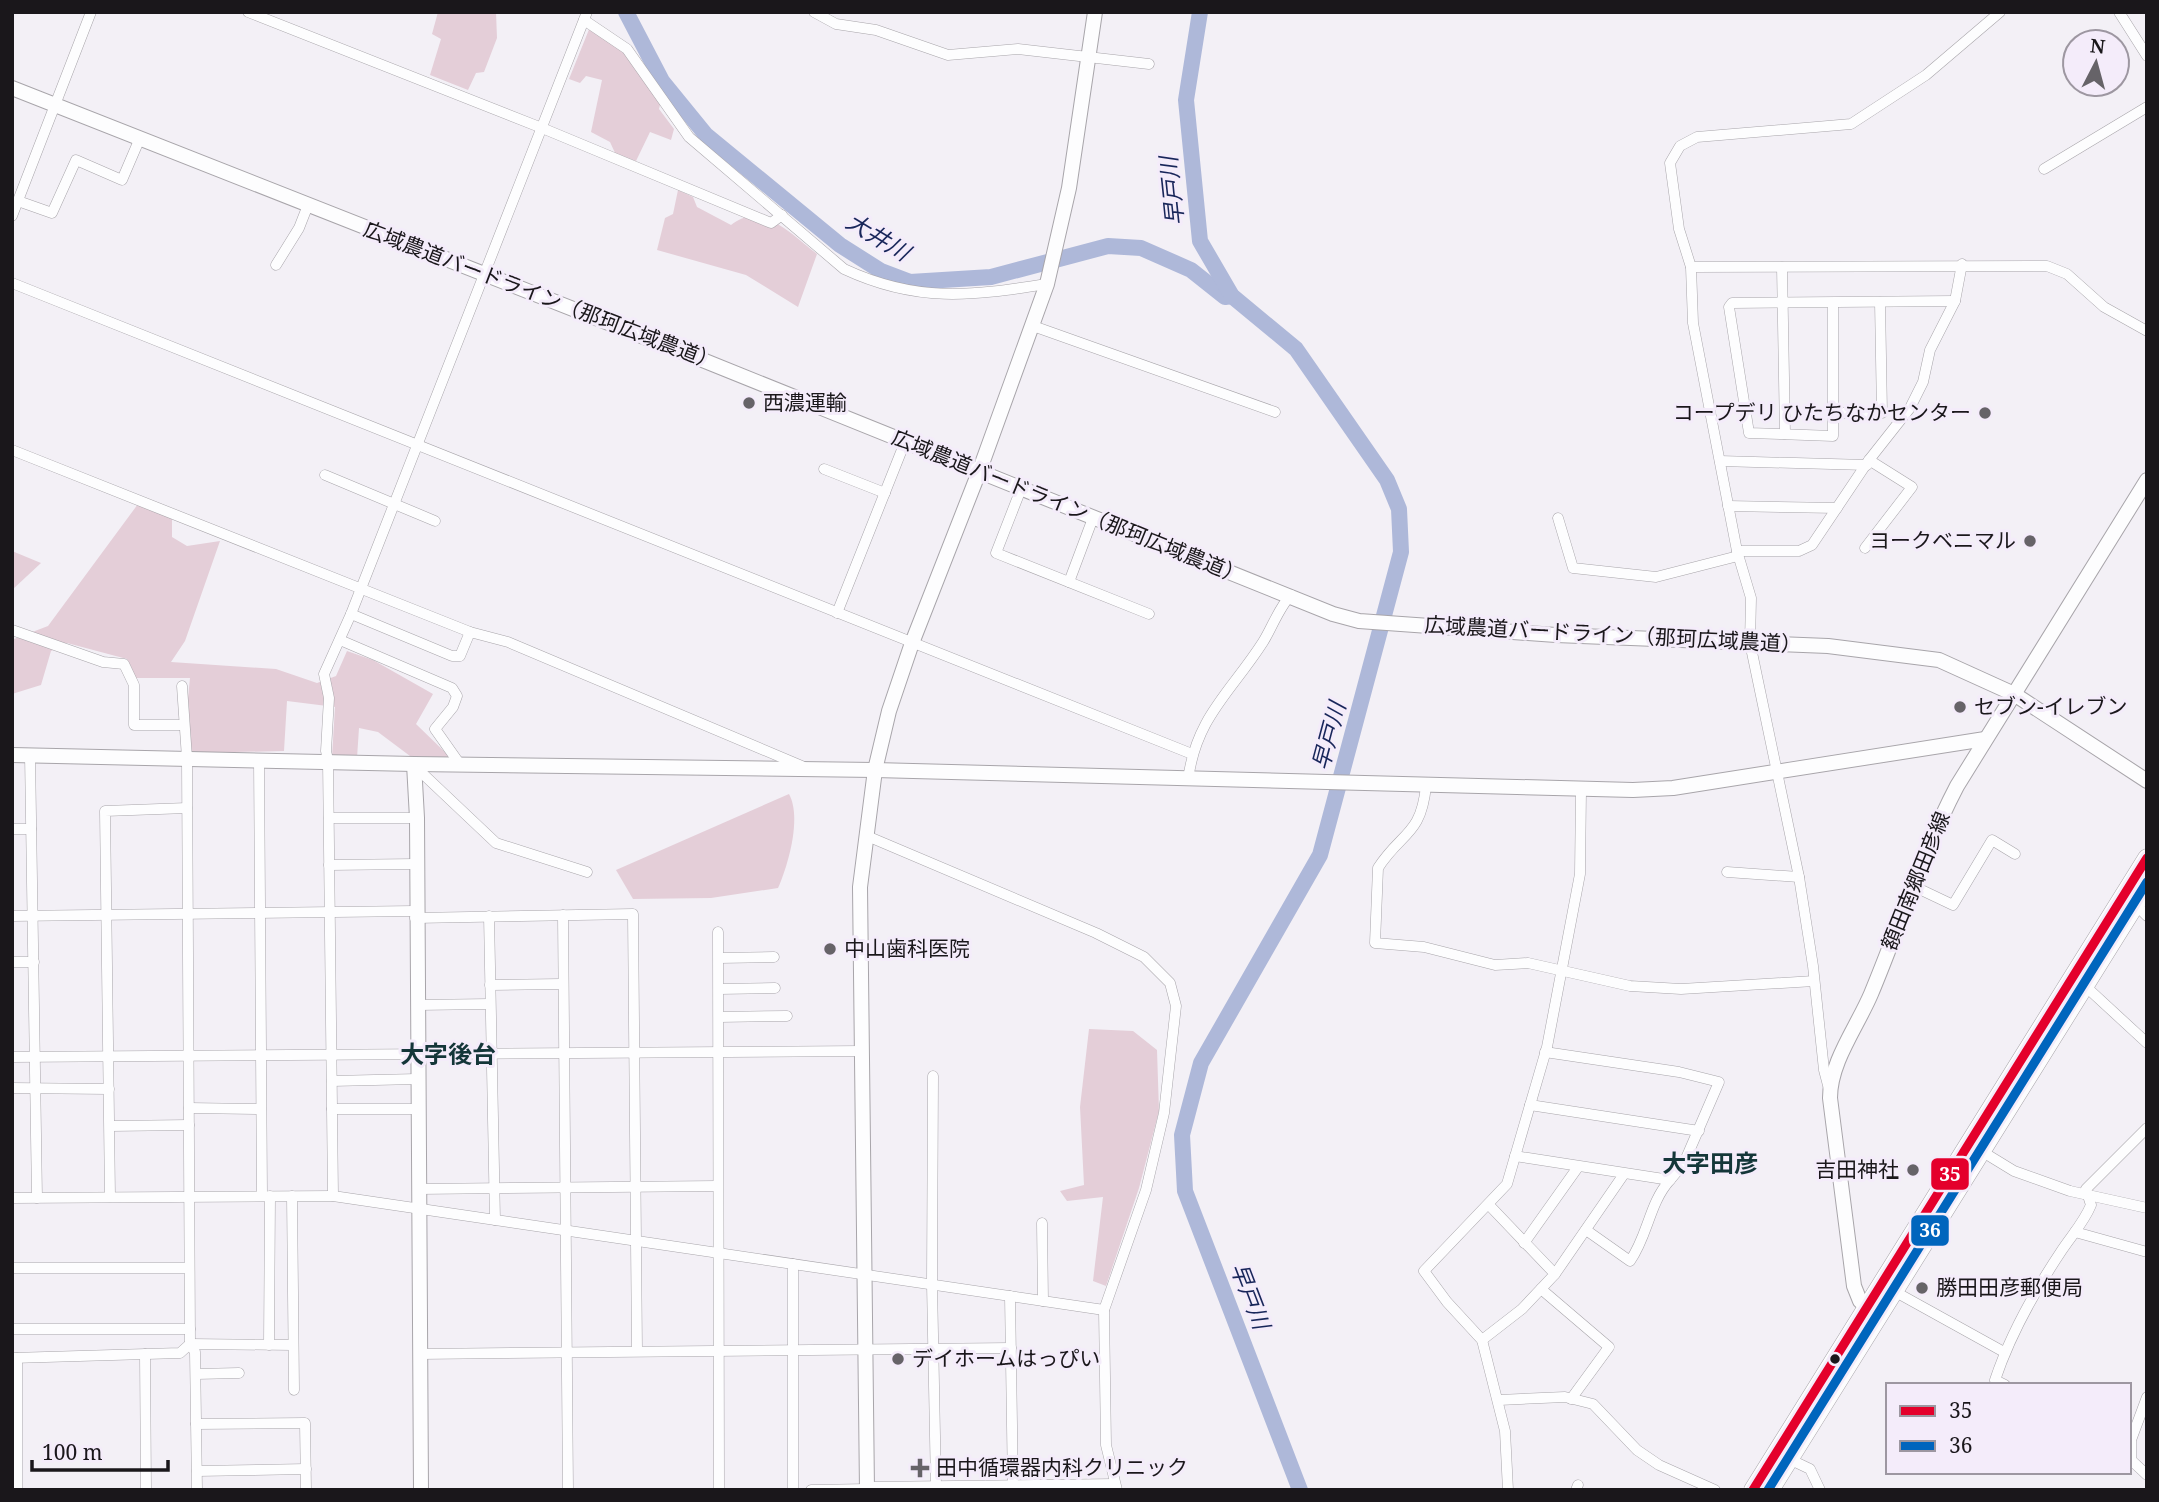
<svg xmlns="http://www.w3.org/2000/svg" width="2159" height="1502" font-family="'Noto Serif','Noto Sans JP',serif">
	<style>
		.green { fill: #e4ced8 }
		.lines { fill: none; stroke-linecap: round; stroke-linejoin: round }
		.river { stroke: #aeb8d9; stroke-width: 16 }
		.street-casing { stroke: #a8a5aa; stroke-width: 11 }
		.secondary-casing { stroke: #a8a5aa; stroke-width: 16 }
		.highway-casing { stroke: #a8a5aa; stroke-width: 19 }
		.street { stroke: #fdfdfe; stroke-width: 10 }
		.secondary { stroke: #fdfdfe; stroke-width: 14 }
		.highway { stroke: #fdfdfe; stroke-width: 18 }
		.bus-1-casing { stroke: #f4ecfa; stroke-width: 14 }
		.bus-2-casing { stroke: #f4ecfa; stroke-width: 14 }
		.bus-1 { stroke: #e4002b; stroke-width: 9 }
		.bus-2 { stroke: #0065bd; stroke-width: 9 }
		.poi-dot { fill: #666368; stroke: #f4ecfa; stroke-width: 2.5 }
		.bus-dot { fill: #1a171b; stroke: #f4ecfa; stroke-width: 2.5 }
		.labels { text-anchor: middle; stroke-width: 6; stroke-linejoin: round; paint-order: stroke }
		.street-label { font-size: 21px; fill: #1a171b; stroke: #f4ecfa }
		.poi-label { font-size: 21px; fill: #1a171b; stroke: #f4ecfa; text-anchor: start }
		.water-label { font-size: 23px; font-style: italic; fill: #18265a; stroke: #f4ecfa }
		.quarter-label { font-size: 24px; font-weight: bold; fill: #143639; stroke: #f4ecfa }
		.line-badge { stroke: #f4ecfa; stroke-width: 2.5 }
		.badge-label { font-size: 19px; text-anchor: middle; font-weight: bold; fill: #fff }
	</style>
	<rect width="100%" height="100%" fill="#f3f0f6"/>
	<g class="green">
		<polygon points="438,12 496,12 497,38 484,72 476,73 468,90 430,75 441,39 432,34"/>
		<polygon points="590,27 624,51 661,101 659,109 674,129 671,140 650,132 636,161 616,155 610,142 591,132 602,80 586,76 580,83 569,79"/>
		<path d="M678 190 693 197 697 207 731 225C761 200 793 236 817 254L798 307 746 275 657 250 665 218 673 214Z"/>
		<polygon points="138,504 172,516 172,537 187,546 220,541 185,641 171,662 276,669 317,683 336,676 347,651 373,660 433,694 416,724 450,757 414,759 378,732 359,728 357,758 332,757 335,707 287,701 284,751 190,753 186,718 190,678 136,678 127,659 67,643 51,651 41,685 12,694 14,639 48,626"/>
		<polygon points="12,551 41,563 12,590"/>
		<path d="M789 794C802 818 788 865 778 888L711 898 633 899 616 870Z"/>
		<polygon points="1089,1029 1133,1031 1157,1050 1159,1111 1139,1188 1106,1286 1093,1281 1103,1197 1067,1201 1060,1191 1084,1185 1080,1107"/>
	</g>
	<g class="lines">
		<g class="river">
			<polyline points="626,12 662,81 706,135 840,245 881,271 910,282 991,277 1108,246 1141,248 1191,270 1225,297 1232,296"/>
			<polyline points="1200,12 1186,100 1200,241 1232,296 1296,349 1387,480 1399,509 1401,552 1320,855 1201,1063 1182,1135 1185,1191 1300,1490"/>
		</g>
		<g class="street-casing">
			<g id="street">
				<polyline points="248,12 542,128 771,223 782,215"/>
				<polyline points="814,12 836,24 876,30 948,55 1018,49 1149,64"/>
				<polyline points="2119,12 2147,56"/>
				<path d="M584 20 627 49 689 137 844 269C917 303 970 296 1047 284"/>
				<polyline points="2044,169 2147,107"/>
				<polyline points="18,201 52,213 76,160 122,180 140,138"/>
				<polyline points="12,216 91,12"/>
				<polyline points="276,265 299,228 308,205"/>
				<polyline points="1691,267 2047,266 2067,274 2104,307 2147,331"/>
				<polyline points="1782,267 1785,434"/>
				<polyline points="12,283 1192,754"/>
				<polyline points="1833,303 1833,436 1749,433 1729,307 1732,303 1955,301"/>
				<polyline points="1033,326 1275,412"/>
				<polyline points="1833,413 1882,413 1880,302"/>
				<polyline points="12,450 470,632 508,642 802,766"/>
				<polyline points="1720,461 1867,465"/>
				<polyline points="824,469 885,493"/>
				<polyline points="325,475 435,521"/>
				<polyline points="1021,489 996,553 1149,614"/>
				<polyline points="1728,506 1837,508"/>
				<polyline points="1558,518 1573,568 1656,577 1738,556"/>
				<polyline points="1865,548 1912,487 1869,460"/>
				<polyline points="1737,551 1799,551 1812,545 1869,460 1910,408 1923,382 1930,350 1955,301 1962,264"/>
				<polyline points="1069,582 1093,518"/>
				<polyline points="837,613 905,442"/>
				<polyline points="351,614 452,656 460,656 470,632"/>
				<polyline points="12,630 103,662 124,664 134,685 134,725 183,725"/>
				<polyline points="340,640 452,688 457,696 453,707 435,729 459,763"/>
				<polyline points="182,686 187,758 190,1344 195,1352 197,1490"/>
				<polyline points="30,755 37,1198"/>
				<polyline points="259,759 262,1196"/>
				<polyline points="414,775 423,774 496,843 587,872"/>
				<path d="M1188 780C1196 717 1231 692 1263 642 1272 628 1279 607 1291 595"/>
				<path d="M1426 786C1421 836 1401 832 1378 868L1375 943 1424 947 1495 965 1528 963 1630 986 1681 989 1814 981"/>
				<polyline points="329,818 417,818"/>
				<polyline points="12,829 31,829"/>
				<polyline points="867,836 1096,933 1144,957 1170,983 1176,1006 1164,1113 1146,1190 1104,1310 1106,1445 1117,1490"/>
				<polyline points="329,865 416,864"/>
				<polyline points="1727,872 1799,877"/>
				<polyline points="1913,886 1953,905 1992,840 2015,854"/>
				<polyline points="2135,904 2147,916"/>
				<polyline points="563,915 568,1490"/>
				<polyline points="12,916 415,911"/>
				<polyline points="489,916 495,1220"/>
				<polyline points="415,918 633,914 637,1351"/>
				<polyline points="718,932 719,1490"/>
				<polyline points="719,958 774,957"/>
				<polyline points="12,962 34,962"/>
				<polyline points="2083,984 2147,1043"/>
				<polyline points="490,985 561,984"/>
				<polyline points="719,989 775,988"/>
				<polyline points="417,1005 490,1004"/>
				<polyline points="719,1017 787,1016"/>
				<polyline points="1545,1052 1679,1072 1719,1082 1684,1163 1670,1180"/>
				<polyline points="12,1057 863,1051"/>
				<polyline points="933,1076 932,1284 936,1487"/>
				<polyline points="332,1081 417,1079"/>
				<polyline points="12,1088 109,1089"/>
				<polyline points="1829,1089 1824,1070 1813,966 1799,877 1750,643 1751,598 1737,551 1693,323 1691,267 1679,229 1670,163 1680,146 1697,137 1851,124 1926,75 2000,12"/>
				<polyline points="1530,1105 1699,1131"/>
				<polyline points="189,1108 261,1109"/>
				<polyline points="332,1109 418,1109"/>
				<polyline points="110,1126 189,1125"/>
				<polyline points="1978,1149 2014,1171 2070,1191 2147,1208"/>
				<path d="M1515 1156 1670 1180C1649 1203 1648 1236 1630 1261L1586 1230"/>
				<polyline points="418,1189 717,1186"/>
				<polyline points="292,1196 294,1390"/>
				<polyline points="333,1196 328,760 326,751 329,698 324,674 351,614 587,12"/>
				<polyline points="110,1197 105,811 187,808"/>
				<polyline points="12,1198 333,1196 1104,1310"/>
				<polyline points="1042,1223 1043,1301"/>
				<polyline points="2075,1232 2147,1252"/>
				<polyline points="1524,1243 1578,1167"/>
				<polyline points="793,1264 793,1490"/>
				<polyline points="12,1268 189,1268"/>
				<polyline points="1555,1274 1624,1174"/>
				<polyline points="1541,1289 1609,1347 1571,1399"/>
				<polyline points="1892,1290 2004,1352"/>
				<polyline points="1010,1296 1013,1490"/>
				<polyline points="12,1329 190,1329"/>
				<polyline points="1482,1340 1522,1309 1555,1274 1489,1205"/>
				<polyline points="269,1345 270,1196"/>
				<polyline points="145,1354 146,1490"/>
				<polyline points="419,1354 1011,1348"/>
				<polyline points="12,1358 180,1353 190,1344 293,1345"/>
				<polyline points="196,1374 239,1373"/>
				<path d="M2005 1385 1995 1380C2010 1335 2036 1289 2062 1250 2072 1235 2084 1222 2091 1205L2086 1189 2147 1128"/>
				<polyline points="2147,1397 2131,1440 2131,1460 2147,1475"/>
				<polyline points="1499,1400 1565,1397 1593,1404 1637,1450 1659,1465 1715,1490"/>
				<polyline points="196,1424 305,1423 306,1490"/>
				<polyline points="1789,1459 1810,1469 1820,1490"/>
				<polyline points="197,1471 306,1469"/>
				<polyline points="867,1487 1115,1484"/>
				<polyline points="17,1490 17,1358"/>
				<polyline points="811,1490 867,1489"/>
				<polyline points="1508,1490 1505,1431 1482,1340 1447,1302 1424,1271 1507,1184 1547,1047 1580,874 1581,790"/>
				<polyline points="1576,1490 1578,1485"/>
			</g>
		</g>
		<g class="secondary-casing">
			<g id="secondary">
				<polyline points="12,88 705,361 1333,614 1359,621 1556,635 1828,646 1939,660 2014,694 2147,781"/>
				<polyline points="12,755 414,764 875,770 1633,790 1673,788 1985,739"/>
				<polyline points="414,764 417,818 421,1490"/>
				<path d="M1874 1313 1860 1301 1854 1286 1830 1098C1830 1062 1857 1027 1871 994 1900 925 1922 853 1957 786L2147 480"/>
				<polyline points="867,1490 860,887 875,770 889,711 912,643 979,472 1047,284 1069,188 1095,12"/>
			</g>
		</g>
		<g class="highway-casing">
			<g id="highway">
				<polyline points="1753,1490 2147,858"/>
				<polyline points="1770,1490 2147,886"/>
			</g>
		</g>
		<use href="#street" class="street"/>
		<use href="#secondary" class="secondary"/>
		<use href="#highway" class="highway"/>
		<g class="bus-1-casing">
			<polyline id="bus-1" points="1753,1490 2147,858"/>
		</g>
		<g class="bus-2-casing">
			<polyline id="bus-2" points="1768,1490 2147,882"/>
		</g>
		<use href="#bus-1" class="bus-1"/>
		<use href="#bus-2" class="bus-2"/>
	</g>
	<g class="poi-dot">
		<circle cx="749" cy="403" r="7"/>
		<circle cx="1985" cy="413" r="7"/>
		<circle cx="2030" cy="541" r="7"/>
		<circle cx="1960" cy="707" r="7"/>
		<circle cx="830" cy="949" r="7"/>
		<circle cx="1913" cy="1170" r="7"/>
		<circle cx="1922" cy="1288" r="7"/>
		<circle cx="898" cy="1359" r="7"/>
		<path d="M916.5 1457.5h7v7h7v7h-7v7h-7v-7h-7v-7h7z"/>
	</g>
	<circle class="bus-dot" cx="1835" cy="1359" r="6"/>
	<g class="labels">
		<g class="street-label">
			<text transform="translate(541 296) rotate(21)" y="7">広域農道バードライン（那珂広域農道）</text>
			<text transform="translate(1068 507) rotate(22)" y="7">広域農道バードライン（那珂広域農道）</text>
			<text transform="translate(1613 635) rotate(3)" y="7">広域農道バードライン（那珂広域農道）</text>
			<text transform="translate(1916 881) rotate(-68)" y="7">額田南郷田彦線</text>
		</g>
		<g class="poi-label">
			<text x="763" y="410">西濃運輸</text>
			<text x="1971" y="420" text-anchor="end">コープデリ ひたちなかセンター</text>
			<text x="2016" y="548" text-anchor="end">ヨークベニマル</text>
			<text x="1974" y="714">セブン-イレブン</text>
			<text x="844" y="956">中山歯科医院</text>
			<text x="1899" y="1177" text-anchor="end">吉田神社</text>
			<text x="1936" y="1295">勝田田彦郵便局</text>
			<text x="912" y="1366">デイホームはっぴい</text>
			<text x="936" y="1475">田中循環器内科クリニック</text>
		</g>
		<g class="water-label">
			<text transform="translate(1172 191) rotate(-96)" y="8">早戸川</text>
			<text transform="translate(878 237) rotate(31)" y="8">大井川</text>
			<text transform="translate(1329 736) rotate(-75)" y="8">早戸川</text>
			<text transform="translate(1250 1296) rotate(69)" y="8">早戸川</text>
		</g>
		<g class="quarter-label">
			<text x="448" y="1063">大字後台</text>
			<text x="1710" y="1172">大字田彦</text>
		</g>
	</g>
	<g class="line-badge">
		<rect x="1930" y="1157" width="40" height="34" rx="7" fill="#e4002b"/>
		<rect x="1910" y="1214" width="40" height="33" rx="7" fill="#0065bd"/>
	</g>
	<g class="badge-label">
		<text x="1950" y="1181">35</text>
		<text x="1930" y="1237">36</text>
	</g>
	<rect width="2159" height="1502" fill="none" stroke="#1a171b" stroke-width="28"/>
	<rect x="1886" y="1383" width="245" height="91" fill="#f4ecfa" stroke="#9d97a1" stroke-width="2"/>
	<rect x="1900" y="1406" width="35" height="10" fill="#e4002b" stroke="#9d97a1" stroke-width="2"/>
	<text x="1949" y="1418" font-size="21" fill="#1a171b">35</text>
	<rect x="1900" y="1441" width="35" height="10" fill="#0065bd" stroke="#9d97a1" stroke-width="2"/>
	<text x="1949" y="1453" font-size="21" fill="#1a171b">36</text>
	<g transform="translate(2096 63) rotate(6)"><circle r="33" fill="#f4ecfa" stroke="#9d97a1" stroke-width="2"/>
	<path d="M0-5L12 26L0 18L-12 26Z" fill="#666368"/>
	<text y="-10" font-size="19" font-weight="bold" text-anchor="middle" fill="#1a171b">N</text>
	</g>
	<path d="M32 1460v10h136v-10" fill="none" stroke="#1a171b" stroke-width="3.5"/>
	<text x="42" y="1460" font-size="21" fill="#1a171b" stroke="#f4ecfa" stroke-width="5" paint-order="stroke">100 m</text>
</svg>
